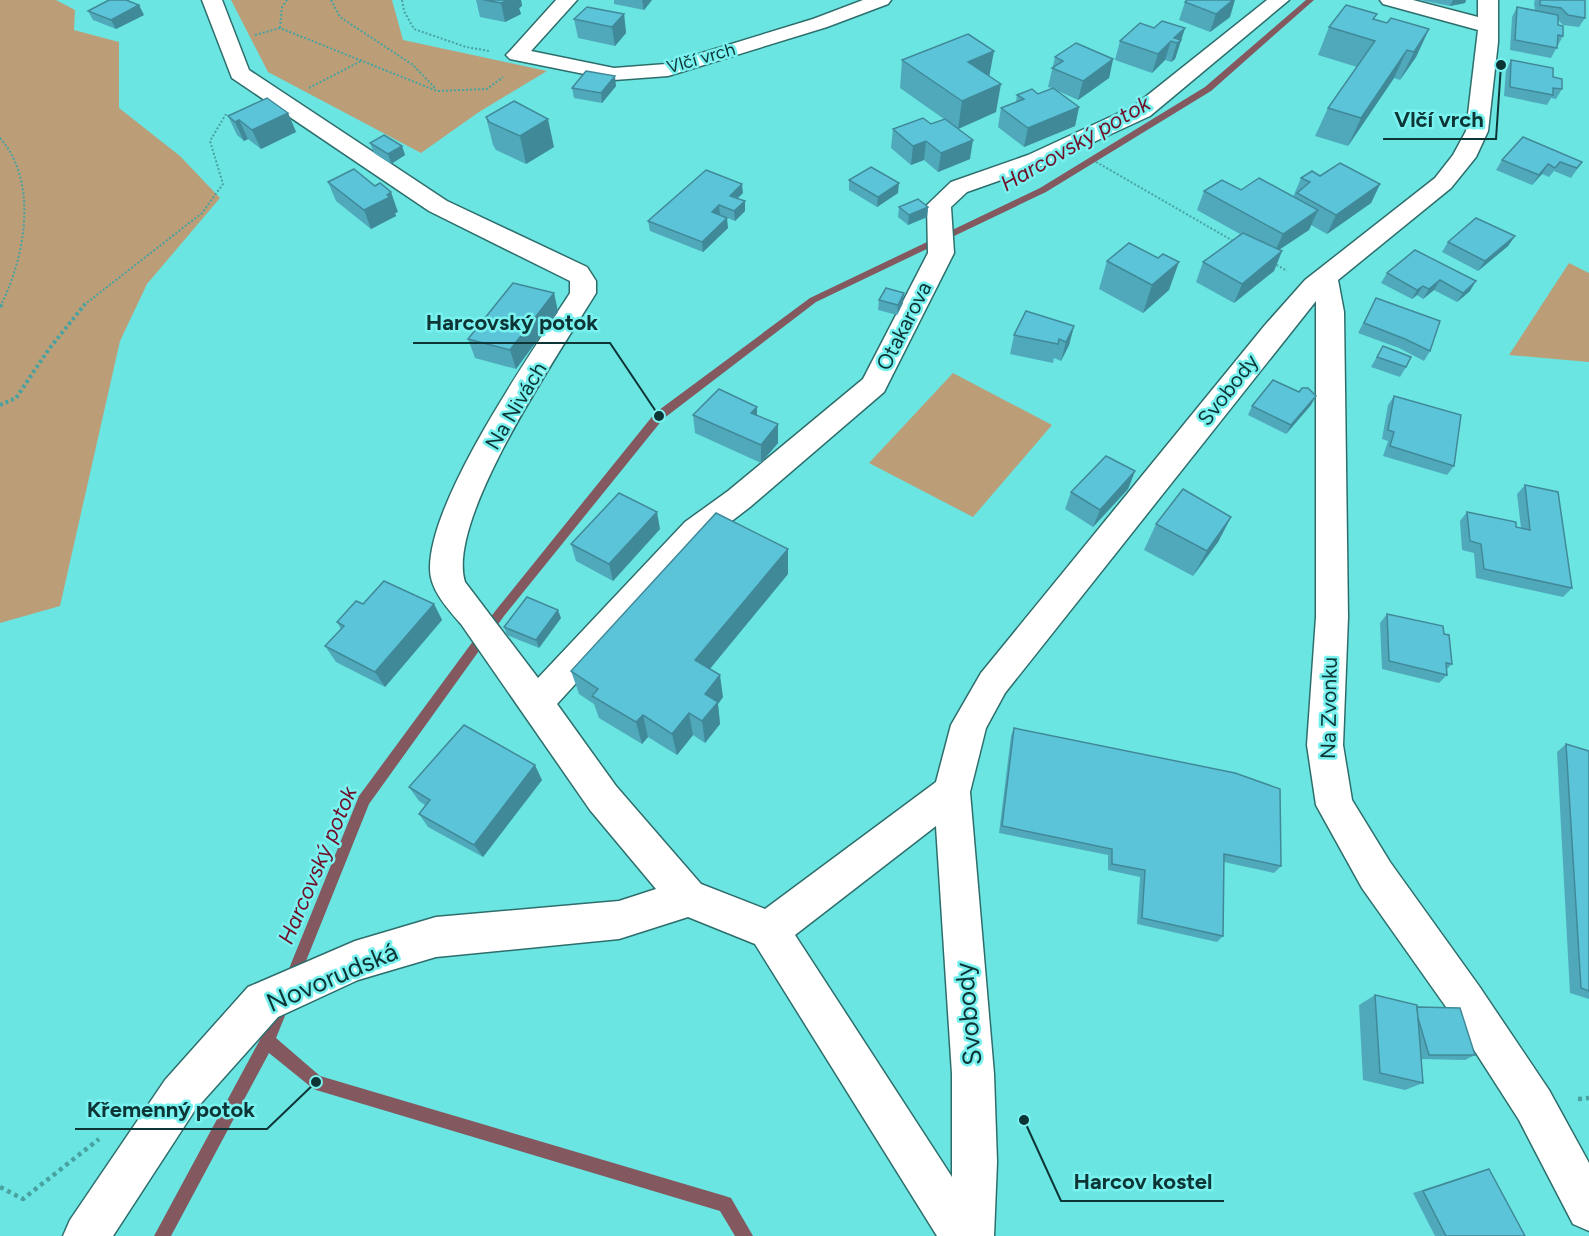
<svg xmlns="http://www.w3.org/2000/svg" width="1589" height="1236" font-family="Figtree,sans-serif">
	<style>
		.green { fill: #bb9e78 }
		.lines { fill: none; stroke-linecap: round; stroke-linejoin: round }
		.stream { fill: #83585e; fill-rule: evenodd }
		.minor-casing { stroke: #2d6e6c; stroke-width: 3 }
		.path-far2 { stroke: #47a2a0; stroke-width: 2; stroke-dasharray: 2 2; stroke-linecap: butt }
		.path-far1 { stroke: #47a2a0; stroke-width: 4; stroke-dasharray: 3 3; stroke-linecap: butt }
		.path { stroke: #47a2a0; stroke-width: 4.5; stroke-dasharray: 4 4; stroke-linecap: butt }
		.minor { fill: #fff; fill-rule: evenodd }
		.wall { fill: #4fa9bb }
		.shaded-wall { fill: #408998 }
		.building { fill: #5cc4d9; stroke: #408998; stroke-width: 1.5 }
		.labels { text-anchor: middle; stroke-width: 5; stroke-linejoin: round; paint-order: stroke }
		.far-street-label { font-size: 18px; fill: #0d3535; stroke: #79f2ef }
		.street-label { font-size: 21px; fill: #0d3535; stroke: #79f2ef }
		.water-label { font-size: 22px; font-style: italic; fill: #710f28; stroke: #79f2ef }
		.near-street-label { font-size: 26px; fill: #0d3535; stroke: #79f2ef }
		.leader { fill: none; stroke: #0d3535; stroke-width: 2 }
		.callout-dot { fill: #0d3535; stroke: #79f2ef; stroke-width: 2 }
		.callout-label { font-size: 22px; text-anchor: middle; font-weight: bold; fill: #0d3535; stroke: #79f2ef; stroke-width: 5; stroke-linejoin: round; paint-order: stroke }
	</style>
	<rect width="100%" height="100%" fill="#6be5e2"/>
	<g class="green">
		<polygon points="0,0 56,0 75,10 74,30 119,42 119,108 180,156 220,198 147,284 120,341 60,606 0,623"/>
		<polygon points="231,0 392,0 403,40 547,71 479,112 421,153 268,72"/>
		<polygon points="1569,263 1589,273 1589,362 1509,355"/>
		<polygon points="953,373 1052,425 973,517 869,463"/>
	</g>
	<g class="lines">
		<g class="stream">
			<polygon points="1306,0 1314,0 1211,91 1046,192 816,302 663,419 504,616 369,804 296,986 291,988 286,986 284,981 359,796 496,610 655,413 810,298 1040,188 1205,87"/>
			<polygon points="282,999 287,1001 289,1006 276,1038 320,1076 725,1196 731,1198 753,1236 735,1236 720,1211 316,1090 311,1087 269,1053 171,1236 154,1236 262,1036 277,1001"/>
		</g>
		<g class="minor-casing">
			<g id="minor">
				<path d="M202 0H222L249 70 447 201 587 267 596 281V293C562 349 445 519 465 582L538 678 685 522 728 491 863 379 928 253 927 205 951 182 1028 155 1134 106 1267 0H1289L1150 116 1044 165 967 192 951 207 954 253 884 392 750 507 707 540 557 704 616 786 701 884 765 909 936 782 951 725 981 673 1265 325 1305 280 1435 178 1453 155 1466 131 1478 30 1383 4 1380 0H1413L1478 17V0H1498V42L1488 131 1476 157 1451 188 1338 280 1344 312 1348 617 1343 745 1352 800 1390 862 1479 986 1549 1090 1589 1163V1231L1573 1224 1519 1120 1451 1014 1362 888 1316 805 1307 745 1316 617V301L1005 693 986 728 970 792 994 1074 997 1162 994 1236H937L755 944 688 917 619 939 436 957 358 980 278 1017 195 1110 113 1236H63L70 1220 165 1080 248 987 355 941 436 917 619 901 656 889 590 810 461 624C448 609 430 590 430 569 429 499 531 354 570 293V281L429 211 232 78ZM936 826 952 1074V1177L795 935Z"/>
				<polygon points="556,0 577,0 531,51 614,68 666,64 813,19 863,0 891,0 888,4 827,27 668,76 614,80 510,59 506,55 510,51"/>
			</g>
		</g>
		<g class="path-far2">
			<polyline points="331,0 340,17 413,65 435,88"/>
			<polyline points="402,0 404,11 414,29 466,47 489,51"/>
			<polyline points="280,28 282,7 287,0"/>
			<polyline points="255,35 280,28 437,91 487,89 503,77"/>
			<polyline points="309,88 361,61"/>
			<path d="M0 138C39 182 25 257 1 305"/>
			<polyline points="1096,162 1235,242"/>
			<polyline points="1273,263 1287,271"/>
			<polyline points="84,305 202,213 223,184 210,141 226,114"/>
		</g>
		<g class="path-far1">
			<polyline points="0,307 2,304"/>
			<polyline points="0,405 16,398 49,349 85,304"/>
		</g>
		<g class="path">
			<polyline points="1578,1099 1589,1098"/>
			<polyline points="0,1187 23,1199 99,1139"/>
		</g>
		<use href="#minor" class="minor"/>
	</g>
	<g class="wall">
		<polygon points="476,0 521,0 522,6 519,8 521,14 505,22 480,17"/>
		<polygon points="614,0 652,0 644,10 614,4"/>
		<polygon points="1420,0 1466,0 1465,3 1450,6"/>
		<polygon points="1535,0 1585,0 1585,18 1579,27 1563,25 1558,20 1558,25 1563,36 1551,58 1510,50 1512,17 1517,7 1535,11 1534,3"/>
		<polygon points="1185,2 1230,17 1210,32 1179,20"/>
		<polygon points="88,11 144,15 116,29 93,20"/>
		<polygon points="624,14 626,33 615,46 578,38 574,19"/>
		<polygon points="1375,19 1387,23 1429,29 1416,57 1400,80 1394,78 1348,146 1315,136 1328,108 1357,67 1318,55 1329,27"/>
		<polygon points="1154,28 1185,28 1175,59 1171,62 1165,60 1152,73 1115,60 1120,41"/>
		<polygon points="1055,57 1113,59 1109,78 1078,100 1056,90 1079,107 1075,126 1024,147 998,127 1001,108 1016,102 1017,95 1038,94 1052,88 1048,87"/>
		<polygon points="902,60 990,76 996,112 958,129 970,159 938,172 924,160 911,165 891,148 893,129 931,124 944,119 900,88"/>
		<polygon points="1511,60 1553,77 1562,89 1556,99 1551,98 1547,105 1504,96 1506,70"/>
		<polygon points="616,86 602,103 574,98 572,88"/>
		<polygon points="288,113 296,132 261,149 248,139 244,141 237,135 228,116"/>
		<polygon points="486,117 554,147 526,164 496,150 493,145"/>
		<polygon points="370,143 402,146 405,155 391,164 374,153"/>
		<polygon points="1502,160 1582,162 1571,178 1554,171 1549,177 1542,174 1532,185 1496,170"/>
		<polygon points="1320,176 1380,184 1371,203 1327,234 1311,225 1309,230 1279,250 1282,251 1274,271 1234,303 1196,282 1203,262 1240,234 1197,210 1204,191 1293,197 1301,178"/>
		<polygon points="849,180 898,193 877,207 849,190"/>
		<polygon points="328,182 398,212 395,213 396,216 371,229 336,201"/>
		<polygon points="743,193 737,199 745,211 735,221 720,215 728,228 703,252 650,231 648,221"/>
		<polygon points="899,207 928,207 927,217 908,225 898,217"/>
		<polygon points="1515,236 1508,246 1478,271 1442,252 1448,242"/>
		<polygon points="1415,250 1470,291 1457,302 1434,290 1423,299 1417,295 1412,299 1381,283 1387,273"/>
		<polygon points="1107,261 1169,290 1143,313 1099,289"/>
		<polygon points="554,293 558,312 516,369 475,358 468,339"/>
		<polygon points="1376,298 1430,351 1424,361 1399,348 1358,333"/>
		<polygon points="879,300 903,303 897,315 878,310"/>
		<polygon points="1074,326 1069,345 1061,361 1054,358 1053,363 1010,354 1014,335"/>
		<polygon points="1383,346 1406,367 1400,377 1371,367"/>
		<polygon points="1394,396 1454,466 1447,475 1383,456 1388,441 1382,439 1388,405"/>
		<polygon points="1311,405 1286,434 1248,415 1252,406"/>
		<polygon points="693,415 778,443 761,463 695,433"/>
		<polygon points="1135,471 1128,489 1093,527 1065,509 1071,492"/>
		<polygon points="1525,485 1572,588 1563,597 1476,578 1474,553 1462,550 1460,521 1467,512 1521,528 1517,494"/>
		<polygon points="1231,517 1218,542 1193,576 1144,550 1156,524"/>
		<polygon points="660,529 613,581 576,561 571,544"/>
		<polygon points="788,574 710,669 723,697 718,704 720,724 705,743 693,735 677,755 648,737 642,744 599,718 594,704 579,694 571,671"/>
		<polygon points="363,604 434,604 442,620 385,687 336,662 325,646 341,629 337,622"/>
		<polygon points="1387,614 1444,634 1452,664 1447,669 1447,675 1439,683 1382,669 1380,623"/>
		<polygon points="561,618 539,648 507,635 504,627"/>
		<polygon points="1014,728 1281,866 1274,873 1224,862 1223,936 1217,942 1137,924 1140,877 1108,870 1108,855 999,833 1011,736"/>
		<polygon points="1566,744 1589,751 1589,999 1570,993 1557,752"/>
		<polygon points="542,780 483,857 428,827 419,814 425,805 419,801 409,787"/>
		<polygon points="1375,995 1417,1007 1475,1055 1465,1060 1421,1059 1423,1083 1405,1090 1363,1080 1359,1005"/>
		<polygon points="1489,1169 1525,1236 1435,1236 1413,1193 1478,1172"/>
	</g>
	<g class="shaded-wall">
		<polygon points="508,0 521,0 522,6 519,8 521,14 505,22 501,3"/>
		<polygon points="642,0 652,0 644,10"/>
		<polygon points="1233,0 1235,0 1230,17 1210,32 1216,14"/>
		<polygon points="1453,0 1466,0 1465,3 1450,6"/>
		<polygon points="139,5 144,15 116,29 111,20"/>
		<polygon points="624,14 626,33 615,46 612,27"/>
		<polygon points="1185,28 1175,59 1171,62 1177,43 1174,38"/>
		<polygon points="1429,29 1416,57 1400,80 1414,52"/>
		<polygon points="1171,41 1165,60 1152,73 1158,54"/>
		<polygon points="1407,50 1394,78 1348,146 1361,118"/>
		<polygon points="994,51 989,78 968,62"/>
		<polygon points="1113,59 1109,78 1078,100 1083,81"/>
		<polygon points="615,76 616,86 602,103 601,93"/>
		<polygon points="1001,84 996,112 958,129 962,101"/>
		<polygon points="1079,107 1075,126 1024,147 1028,128"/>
		<polygon points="288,113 296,132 261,149 252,130"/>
		<polygon points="548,119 554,147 526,164 520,136"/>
		<polygon points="239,120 248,139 244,141 235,122"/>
		<polygon points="973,140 970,159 938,172 941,153"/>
		<polygon points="926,141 924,160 911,165 913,146"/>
		<polygon points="402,146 405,155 391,164 388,154"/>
		<polygon points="1548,164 1542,174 1532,185 1539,175"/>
		<polygon points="899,183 898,193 877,207 878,197"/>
		<polygon points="742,184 743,193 730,205 730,196"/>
		<polygon points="1380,184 1371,203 1327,234 1336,215"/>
		<polygon points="391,192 398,212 395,213 396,216 371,229 364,210"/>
		<polygon points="745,201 745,211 735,221 734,211"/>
		<polygon points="719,205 720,215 712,212"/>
		<polygon points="928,207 927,217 908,225 909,215"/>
		<polygon points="1318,210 1309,230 1274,253 1283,234"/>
		<polygon points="727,218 728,228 703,252 702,242"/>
		<polygon points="1515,236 1508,246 1478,271 1485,261"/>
		<polygon points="1282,251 1274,271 1234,303 1242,284"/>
		<polygon points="1179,262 1169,290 1143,313 1152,285"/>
		<polygon points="1440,280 1434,290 1423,299 1429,289"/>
		<polygon points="1476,281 1470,291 1457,302 1463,293"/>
		<polygon points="1423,286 1417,295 1412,299 1417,290"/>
		<polygon points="554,293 558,312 516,369 510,350"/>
		<polygon points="904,293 903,303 897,315 898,305"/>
		<polygon points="1074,326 1069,345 1061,361 1066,342"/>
		<polygon points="1316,396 1311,405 1286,434 1291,425"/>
		<polygon points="757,407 757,425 751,413"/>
		<polygon points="778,424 778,443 761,463 761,445"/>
		<polygon points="1135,471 1128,489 1093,527 1100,510"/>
		<polygon points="657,512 660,529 613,581 609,564"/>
		<polygon points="1231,517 1218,542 1193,576 1207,551"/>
		<polygon points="788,549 788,574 698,683 695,660"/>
		<polygon points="434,604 442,620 385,687 375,672"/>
		<polygon points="558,610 561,618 539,648 536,640"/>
		<polygon points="720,675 723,697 718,704 720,724 705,743 702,721 705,694"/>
		<polygon points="689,713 693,735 677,755 672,734"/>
		<polygon points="643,715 648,737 642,744 636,722"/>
		<polygon points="535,765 542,780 483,857 474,845"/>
	</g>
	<g class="building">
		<polygon points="109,0 126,0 139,5 111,20 88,11"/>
		<polygon points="484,0 508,0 501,3"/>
		<polygon points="1187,0 1233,0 1216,14 1185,2"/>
		<polygon points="1540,0 1585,0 1585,18 1568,15 1561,8 1540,5"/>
		<polygon points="1346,5 1377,14 1373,19 1387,23 1391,18 1429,29 1414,52 1407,50 1361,118 1328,108 1375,41 1329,27"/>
		<polygon points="587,7 624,14 612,27 574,19"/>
		<polygon points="1517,7 1558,15 1558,25 1563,26 1563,36 1558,35 1557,48 1515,40"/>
		<polygon points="1162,21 1185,28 1174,38 1181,40 1177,43 1171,41 1158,54 1120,41 1140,23 1154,28"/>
		<polygon points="968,34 994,51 968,62 1001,84 962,101 902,60"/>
		<polygon points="1076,43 1113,59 1083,81 1052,68 1063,61 1055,57"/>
		<polygon points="1511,60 1553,68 1553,77 1562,79 1562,89 1553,88 1553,95 1510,87"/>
		<polygon points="586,71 615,76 601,93 572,88"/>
		<polygon points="1053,88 1079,107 1028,128 1001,108 1024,99 1017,95 1032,89 1038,94"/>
		<polygon points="267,98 288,113 252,130 239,120 235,122 228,116"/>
		<polygon points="514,101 548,119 520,136 489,122 486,117"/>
		<polygon points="923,118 931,124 945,119 973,140 941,153 926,141 913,146 893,129"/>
		<polygon points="384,135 402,146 388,154 370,143"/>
		<polygon points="1523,137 1582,162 1577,168 1560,162 1555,168 1548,164 1539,175 1502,160"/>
		<polygon points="1340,163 1380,184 1336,215 1297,193 1310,182 1301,178 1312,171 1320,176"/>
		<polygon points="871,167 899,183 878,197 849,180"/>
		<polygon points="354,169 375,186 380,183 391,192 387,195 390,197 364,210 328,182"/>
		<polygon points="706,170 742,184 730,196 745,201 734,211 719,205 712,212 727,218 702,242 648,221"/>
		<polygon points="1259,178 1318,210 1283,234 1204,191 1222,180 1241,190"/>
		<polygon points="918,199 928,207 909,215 899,207"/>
		<polygon points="1476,218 1515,236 1485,261 1448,242"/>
		<polygon points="1243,233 1282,251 1242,284 1203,262"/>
		<polygon points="1129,243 1158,258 1163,254 1179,262 1152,285 1107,261"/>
		<polygon points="1415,250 1476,281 1463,293 1440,280 1429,289 1423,286 1417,290 1387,273"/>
		<polygon points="513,283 554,293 510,350 468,339"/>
		<polygon points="886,288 904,293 898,305 879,300"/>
		<polygon points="1376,298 1440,321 1430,351 1405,339 1364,323"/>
		<polygon points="1026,311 1074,326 1066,342 1059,339 1058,344 1014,335"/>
		<polygon points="1383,346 1411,357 1406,367 1377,357"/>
		<polygon points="1273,380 1299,392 1302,388 1308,388 1316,396 1291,425 1252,406"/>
		<polygon points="719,389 757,407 751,413 778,424 761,445 693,415"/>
		<polygon points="1394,396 1461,415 1454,466 1390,446 1394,432 1388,430"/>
		<polygon points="1106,456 1135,471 1100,510 1071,492"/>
		<polygon points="1525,485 1558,492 1572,588 1484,569 1481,544 1470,541 1467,512 1516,522 1516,527 1530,530"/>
		<polygon points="1183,489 1231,517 1207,551 1156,524"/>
		<polygon points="619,493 657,512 609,564 571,544"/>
		<polygon points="716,513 788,549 695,660 720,675 705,694 718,702 702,721 689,713 672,734 643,715 636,722 592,696 598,689 571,671"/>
		<polygon points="384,581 434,604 375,672 325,646 344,626 337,622 356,601 363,604"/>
		<polygon points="527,597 558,610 536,640 504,627"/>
		<polygon points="1387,614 1443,626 1444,634 1449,635 1452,664 1446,663 1447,675 1389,661"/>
		<polygon points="464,725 535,765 474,845 419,814 430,800 409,787"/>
		<polygon points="1014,728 1235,773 1280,789 1281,866 1224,854 1223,936 1142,918 1145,870 1112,864 1112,849 1002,826"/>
		<polygon points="1566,744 1589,751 1589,991 1581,988"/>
		<polygon points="1375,995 1417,1005 1423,1083 1380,1073"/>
		<polygon points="1417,1007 1460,1008 1475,1055 1429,1055 1418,1018"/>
		<polygon points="1489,1169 1525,1236 1446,1236 1423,1191"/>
	</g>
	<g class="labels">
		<g class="far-street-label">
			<text transform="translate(701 58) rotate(-16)" y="6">Vlčí vrch</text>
		</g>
		<g class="street-label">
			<text transform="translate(904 326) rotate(-63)" y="7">Otakarova</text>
			<text transform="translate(1228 390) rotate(-52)" y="7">Svobody</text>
			<text transform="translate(516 406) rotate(-59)" y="7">Na Nivách</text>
			<text transform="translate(1329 708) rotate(-89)" y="7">Na Zvonku</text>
		</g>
		<g class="water-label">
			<text transform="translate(1075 143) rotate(-30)" y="8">Harcovský potok</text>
			<text transform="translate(317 865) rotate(-67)" y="8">Harcovský potok</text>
		</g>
		<g class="near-street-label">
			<text transform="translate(332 977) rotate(-23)" y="9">Novorudská</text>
			<text transform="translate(968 1014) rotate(-95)" y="9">Svobody</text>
		</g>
	</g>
	<path class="leader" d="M1501 65L1496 139H1383M659 416L610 343H413M316 1082L267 1129H75M1024 1120L1061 1201H1224"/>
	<g class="callout-dot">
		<circle cx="1501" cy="65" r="6"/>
		<circle cx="659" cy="416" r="6"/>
		<circle cx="316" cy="1082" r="6"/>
		<circle cx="1024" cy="1120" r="6"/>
	</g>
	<g class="callout-label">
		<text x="1439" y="127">Vlčí vrch</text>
		<text x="512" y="330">Harcovský potok</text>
		<text x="171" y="1117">Křemenný potok</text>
		<text x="1143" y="1189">Harcov kostel</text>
	</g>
</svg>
